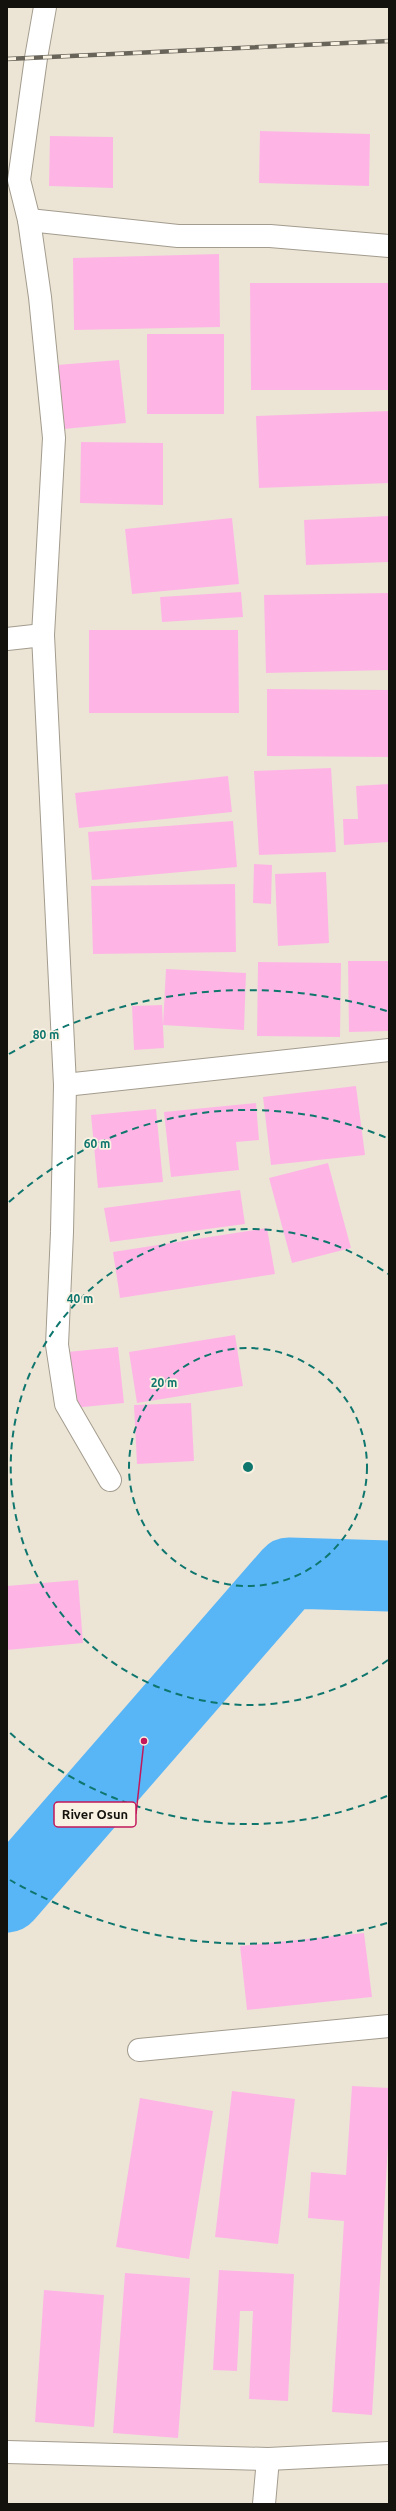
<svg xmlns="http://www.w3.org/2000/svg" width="396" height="2511" font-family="Ubuntu,sans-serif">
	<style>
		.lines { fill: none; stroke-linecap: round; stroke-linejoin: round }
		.river { stroke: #58b5f6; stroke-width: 71 }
		.building { fill: #feb5e5 }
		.minor-casing { stroke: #a39c8e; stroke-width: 24 }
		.minor { stroke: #fff; stroke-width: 22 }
		.rail-casing { stroke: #68645a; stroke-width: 4.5 }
		.rail { stroke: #f9f2e3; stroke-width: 3; stroke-dasharray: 9; stroke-linecap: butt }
		.ring { fill: none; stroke: #0f766e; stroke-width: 2; stroke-dasharray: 7 5 }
		.centre { fill: #0f766e; stroke: #f9f2e3; stroke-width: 2 }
		.ring-label { font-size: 12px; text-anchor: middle; font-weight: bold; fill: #0f766e; stroke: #f9f2e3; stroke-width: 3.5; stroke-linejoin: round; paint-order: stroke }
		.leader { fill: none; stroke: #c2185b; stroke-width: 1.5 }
		.callout-dot { fill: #c2185b; stroke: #f9f2e3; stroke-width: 1.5 }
		.callout { fill: #f9f2e3; stroke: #c2185b; stroke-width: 1.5 }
		.callout-label { font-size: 13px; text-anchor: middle; font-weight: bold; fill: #14120c }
	</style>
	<rect width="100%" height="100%" fill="#ece5d6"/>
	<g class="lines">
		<polyline class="river" points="7,1897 289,1573 389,1576"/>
	</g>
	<g class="building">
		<polygon points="260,131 370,134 369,186 259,183"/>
		<polygon points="50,136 113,137 113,188 49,186"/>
		<polygon points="219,254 220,327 74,330 73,258"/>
		<polygon points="250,283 389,283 389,390 251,390"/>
		<rect x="147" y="334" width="77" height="80"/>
		<polygon points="119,360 126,423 64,429 57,365"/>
		<polygon points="389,411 389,483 259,488 256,416"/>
		<polygon points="81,442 163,443 163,505 80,503"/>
		<polygon points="389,516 389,562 306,565 304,520"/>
		<polygon points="232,518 239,584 132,594 125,529"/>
		<polygon points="241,592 243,617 162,622 160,597"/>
		<polygon points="389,593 389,670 266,673 264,595"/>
		<polygon points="89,630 238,630 239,713 89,713"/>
		<polygon points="267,689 389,690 389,757 267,756"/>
		<polygon points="331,768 336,852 259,855 254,771"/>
		<polygon points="228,776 232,812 79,828 75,793"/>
		<polygon points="389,784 389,842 344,845 343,819 358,819 356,786"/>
		<polygon points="233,821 237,867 92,880 88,832"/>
		<polygon points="254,864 272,865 271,904 253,903"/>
		<polygon points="326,872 329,943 278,946 275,874"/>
		<polygon points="235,884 236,952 93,954 91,886"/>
		<polygon points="348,961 389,961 389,1031 349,1032"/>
		<polygon points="258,962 341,963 340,1037 257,1036"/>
		<polygon points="166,969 246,973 244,1030 163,1025"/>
		<polygon points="162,1005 164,1048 134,1050 132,1006"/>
		<polygon points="356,1086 365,1155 271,1165 263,1097"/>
		<polygon points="256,1103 259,1140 236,1142 239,1170 171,1177 164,1112"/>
		<polygon points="156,1109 163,1182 98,1188 91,1115"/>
		<polygon points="328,1163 351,1248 292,1263 269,1178"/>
		<polygon points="240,1190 245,1224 110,1242 104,1208"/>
		<polygon points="267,1228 275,1274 120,1298 113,1252"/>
		<polygon points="235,1335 243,1386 137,1403 129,1352"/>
		<polygon points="118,1347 124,1403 73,1408 67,1352"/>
		<polygon points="191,1403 194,1461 137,1464 134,1405"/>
		<polygon points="78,1580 83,1643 7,1650 7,1586"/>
		<polygon points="364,1933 372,1997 247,2010 240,1946"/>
		<polygon points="352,2086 389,2088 389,2129 372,2415 332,2412 344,2221 308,2218 311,2172 346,2175"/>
		<polygon points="232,2091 295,2099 278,2244 215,2237"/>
		<polygon points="140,2098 213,2111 189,2259 116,2247"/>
		<polygon points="219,2270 294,2274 288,2401 249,2399 253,2311 240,2311 237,2371 213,2370"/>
		<polygon points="125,2273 190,2278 178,2438 113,2433"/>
		<polygon points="44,2290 104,2295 94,2427 35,2422"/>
	</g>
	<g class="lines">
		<g class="minor-casing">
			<g id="minor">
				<polyline points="45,7 36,58 19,180 29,220 40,297 54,438 43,635 65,1085 62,1232 57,1345 66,1404 110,1480"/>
				<polyline points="29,220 178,236 270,236 389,246"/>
				<polyline points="7,639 43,635"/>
				<polyline points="65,1085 389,1050"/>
				<polyline points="139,2050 389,2026"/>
				<polyline points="7,2452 268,2459 389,2453"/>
				<polyline points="264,2504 268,2459"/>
			</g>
		</g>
		<use href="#minor" class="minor"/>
		<g class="rail-casing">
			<polyline id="rail" points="7,59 389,41"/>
		</g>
		<use href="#rail" class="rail"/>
	</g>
	<g class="ring">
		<circle cx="248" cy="1467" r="119"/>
		<path d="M388 1660A238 238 0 1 1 388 1274"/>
		<path d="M387 1796A357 357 0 0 1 9 1732M9 1202A357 357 0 0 1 387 1138"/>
		<path d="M387 1923A477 477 0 0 1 10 1880M9 1054A477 477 0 0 1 387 1011"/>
	</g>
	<circle cx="248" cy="1467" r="6" class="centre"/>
	<g class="ring-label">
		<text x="46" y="1039">80 m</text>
		<text x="97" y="1148">60 m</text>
		<text x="80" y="1303">40 m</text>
		<text x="164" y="1387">20 m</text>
	</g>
	<path class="leader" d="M144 1741L136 1814"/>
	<circle class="callout-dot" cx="144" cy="1741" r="4"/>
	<rect class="callout" x="54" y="1802" width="82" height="25" rx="4"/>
	<g class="callout-label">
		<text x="95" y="1819">River Osun</text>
	</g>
	<rect width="396" height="2511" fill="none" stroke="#14120c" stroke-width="16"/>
</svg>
